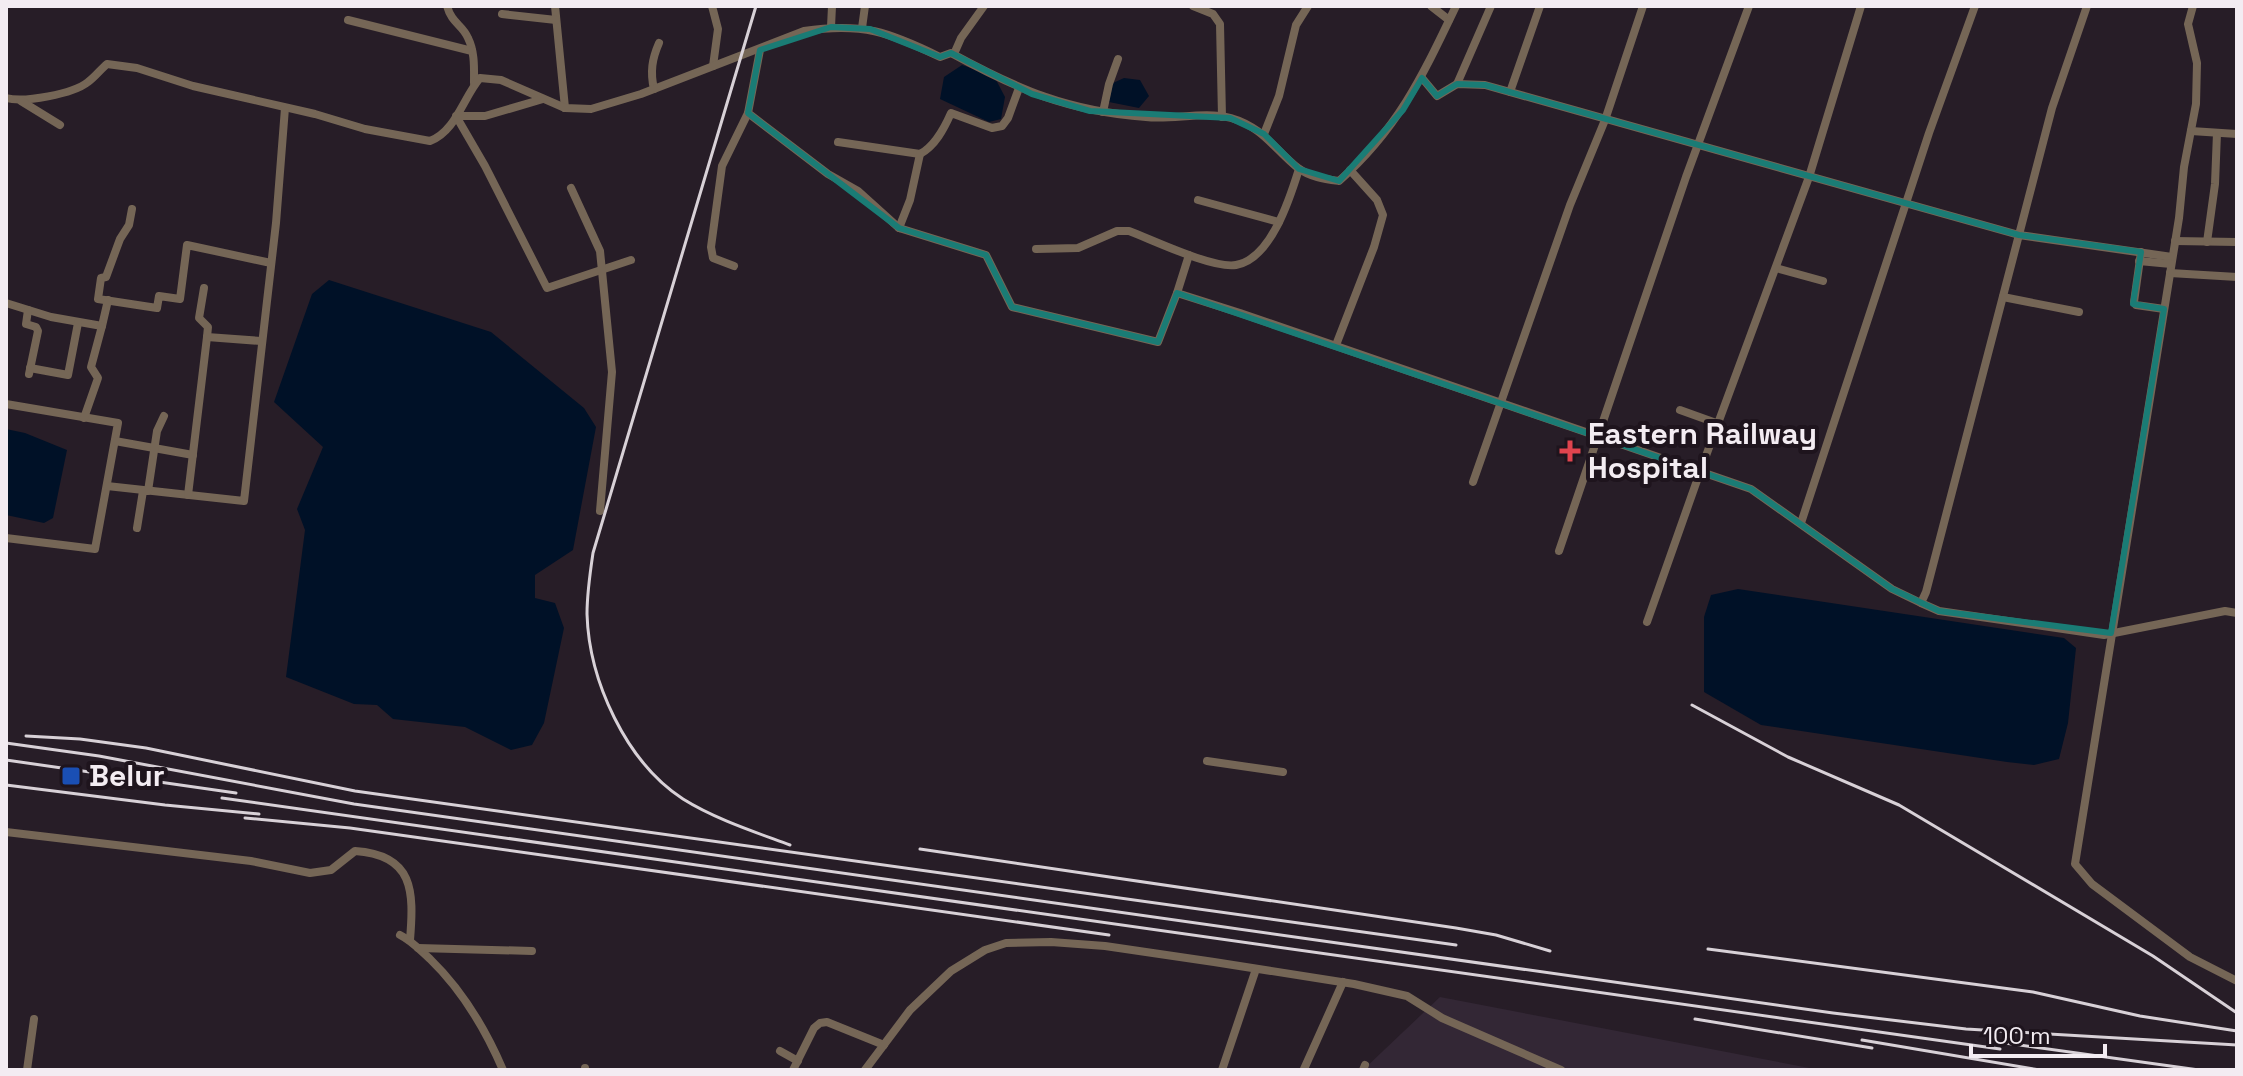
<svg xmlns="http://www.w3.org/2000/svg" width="2243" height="1076" font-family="'Space Grotesk',sans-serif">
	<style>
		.industrial { fill: #332735 }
		.water { fill: #001127 }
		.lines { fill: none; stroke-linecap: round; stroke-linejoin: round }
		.minor { stroke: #756656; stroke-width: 8 }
		.rail { stroke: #d8d1d7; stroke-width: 3 }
		.marked { fill: none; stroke: #1a7c75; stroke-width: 6; stroke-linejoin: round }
		.health-dot { fill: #e0444e; stroke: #1e141d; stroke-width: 3 }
		.transit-dot { fill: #1a4fb4; stroke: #1e141d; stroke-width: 3 }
		.labels { text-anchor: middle; stroke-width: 8; stroke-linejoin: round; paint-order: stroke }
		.poi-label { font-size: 30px; font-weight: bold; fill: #f3ecf2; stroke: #1e141d; text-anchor: start }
	</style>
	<rect width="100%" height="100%" fill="#271d27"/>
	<polygon class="industrial" points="1440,997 1820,1070 1363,1070"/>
	<g class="water">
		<polygon points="962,65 994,76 1005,97 1001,119 989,122 940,99 944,77"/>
		<polygon points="1124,78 1140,80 1149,96 1139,108 1109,102 1113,83"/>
		<polygon points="329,280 491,332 584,408 596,427 573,550 535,575 535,598 555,603 564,628 544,723 532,745 511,750 465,727 393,719 377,705 354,704 286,677 305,530 297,509 323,447 274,402 312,294"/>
		<polygon points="6,429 25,433 67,450 53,518 44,523 6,515"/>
		<polygon points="1738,589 2064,638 2076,648 2068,723 2059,759 2034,765 2007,762 1761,725 1704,692 1704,617 1711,595"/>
	</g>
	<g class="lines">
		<g class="minor">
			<path d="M447 6C452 24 462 24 468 38 475 52 474 68 474 83"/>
			<polyline points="555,6 565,108"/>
			<polyline points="712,6 718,29 713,66"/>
			<polyline points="1193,6 1213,14 1220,24 1222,117"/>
			<polyline points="1431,6 1449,20"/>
			<polyline points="2087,6 2052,108 1926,592 1921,603 1939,611 2104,635 2225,611 2237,613"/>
			<polyline points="2193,6 2188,24 2197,63 2196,104 2184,167 2179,218 2075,864 2092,884 2190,957 2237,981"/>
			<polyline points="502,14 556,20"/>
			<polyline points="348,20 472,51"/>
			<polyline points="831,27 832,6"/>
			<polyline points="862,28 865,6"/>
			<polyline points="760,50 748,113 828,174 858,191 899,228 986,255 1012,307 1158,342 1177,293 1240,313 1751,489 1892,589 1921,603"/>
			<polyline points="954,54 961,38 984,6"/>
			<polyline points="1422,78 1437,96 1457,84 1485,85 2019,235 2172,257"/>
			<polyline points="1457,84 1491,6"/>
			<path d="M654 89C650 72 652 59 659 43"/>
			<polyline points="1510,92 1540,6"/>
			<path d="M6 98C24 103 73 94 88 82 95 77 100 70 107 64L137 68 193 86 315 114 365 129 430 141C456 131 463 98 480 78L501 80 565 108 591 109 641 94 804 31C862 22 889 32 940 57L951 53C1019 90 1067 111 1146 117 1173 120 1204 111 1231 118 1263 127 1275 150 1298 168 1310 177 1325 179 1339 181 1398 129 1423 75 1456 6"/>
			<polyline points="543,99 485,116 456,116 485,166 547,288 631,260"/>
			<polyline points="21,101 60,125"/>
			<polyline points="1103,112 1109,84 1118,59"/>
			<polyline points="2191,131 2237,134"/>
			<polyline points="1264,134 1279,96 1296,25 1308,6"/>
			<path d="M838 142 920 154C935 146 944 129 951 113L992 128 1002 126 1008 118 1019 88"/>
			<polyline points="571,188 600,251 612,372 600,511"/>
			<polyline points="1198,200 1279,222"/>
			<polyline points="132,209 129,225 120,239 106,277 101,278 98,299 157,308 159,296 180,299 187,245 271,263"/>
			<polyline points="899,228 910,200 920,154"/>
			<polyline points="2175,241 2237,242"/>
			<polyline points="2207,242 2215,184 2217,133"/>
			<path d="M1036 249 1078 248 1117 231H1129C1153 240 1213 269 1236 265 1271 259 1290 198 1299 169"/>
			<polyline points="2141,252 2134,302 2136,305 2164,309"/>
			<polyline points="2139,261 2171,264"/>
			<polyline points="734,266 713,258 711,247 722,166 748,113"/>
			<polyline points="1776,268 1823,281"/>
			<polyline points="2170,273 2237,277"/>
			<polyline points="1177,293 1189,255"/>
			<polyline points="2003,297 2079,312"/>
			<polyline points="6,303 51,317 102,326 108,300"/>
			<polyline points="28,310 26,324 36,327 38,331 29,374"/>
			<polyline points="207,337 261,341"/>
			<polyline points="1336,345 1374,247 1383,215 1377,200 1350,170"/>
			<polyline points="30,368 68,375 78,323"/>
			<polyline points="6,404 118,423 95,549 6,538"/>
			<polyline points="1680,410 1719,424"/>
			<polyline points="84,418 98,378 91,367 102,326"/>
			<polyline points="115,441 193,455"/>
			<polyline points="1473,482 1570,205 1605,120 1643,6"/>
			<polyline points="107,486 244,501 276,223 285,108"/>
			<polyline points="188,495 207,337 208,327 199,318 204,288"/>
			<polyline points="1801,523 1929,133 1975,6"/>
			<polyline points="137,528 143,491 148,491 157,431 164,416"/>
			<polyline points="1559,551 1686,177 1749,6"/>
			<polyline points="1647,622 1700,472 1809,177 1861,6"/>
			<polyline points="1207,761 1283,772"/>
			<path d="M6 832 251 861 310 873 331 870 355 851C414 855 414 891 410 940"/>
			<path d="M400 935C412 941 420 950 430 959 463 991 485 1028 503 1070"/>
			<polyline points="418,948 532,951"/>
			<polyline points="780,1051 798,1061"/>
			<polyline points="585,1068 585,1070"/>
			<polyline points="1304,1069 1343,982"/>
			<polyline points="27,1070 34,1019"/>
			<polyline points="793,1070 814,1028 820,1023 827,1022 884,1045"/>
			<polyline points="865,1070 910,1010 951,971 985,950 1006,943 1051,942 1105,946 1214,962 1354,984 1407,996 1442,1018 1561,1070"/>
			<polyline points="1222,1070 1256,969"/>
			<polyline points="1363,1070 1365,1065"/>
		</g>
		<g class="rail">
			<path d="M756 6 593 553C590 573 587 594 587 614 589 681 626 762 683 799 715 819 755 832 790 845"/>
			<polyline points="1692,705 1788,757 1899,805 2153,956 2237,1013"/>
			<polyline points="26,736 80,739 146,748 355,791 1456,945"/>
			<polyline points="6,743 99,756 354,804 1833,1013 1966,1029 2237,1045"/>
			<polyline points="6,760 236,793"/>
			<polyline points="6,785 165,805 259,814"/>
			<polyline points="222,798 2000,1049"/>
			<polyline points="245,818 350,828 1109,935"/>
			<polyline points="920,849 1456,928 1496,935 1550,951"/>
			<polyline points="1708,949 2033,992 2140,1016 2237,1031"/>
			<polyline points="1695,1019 1872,1048"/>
			<polyline points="1862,1040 2040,1070"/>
			<polyline points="1990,1041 2199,1070"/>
		</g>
	</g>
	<path class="marked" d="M831 27 870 29 940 57 951 53 1032 94 1090 111 1230 118 1264 134 1299 169 1339 181 1403 110 1422 78 1437 96 1457 84 1485 85 2019 235 2141 252 2133 304 2164 309 2111 633 1939 611 1892 589 1751 489 1177 293 1158 342 1012 307 986 255 899 228 748 113 760 50Z"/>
	<path class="health-dot" d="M1566 439h8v8h8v8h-8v8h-8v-8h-8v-8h8z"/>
	<rect class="transit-dot" x="61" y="766" width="20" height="20" rx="4"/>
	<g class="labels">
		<g class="poi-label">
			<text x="1588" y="444">Eastern Railway<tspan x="1588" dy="34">Hospital</tspan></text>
			<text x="89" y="786">Belur</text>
		</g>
	</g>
	<rect width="2243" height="1076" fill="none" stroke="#f3ecf2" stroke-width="16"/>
	<path d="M1971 1044v12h134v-12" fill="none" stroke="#f3ecf2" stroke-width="4"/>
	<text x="1983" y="1044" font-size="24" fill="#f3ecf2" stroke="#1e141d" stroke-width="6" paint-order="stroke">100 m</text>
</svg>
